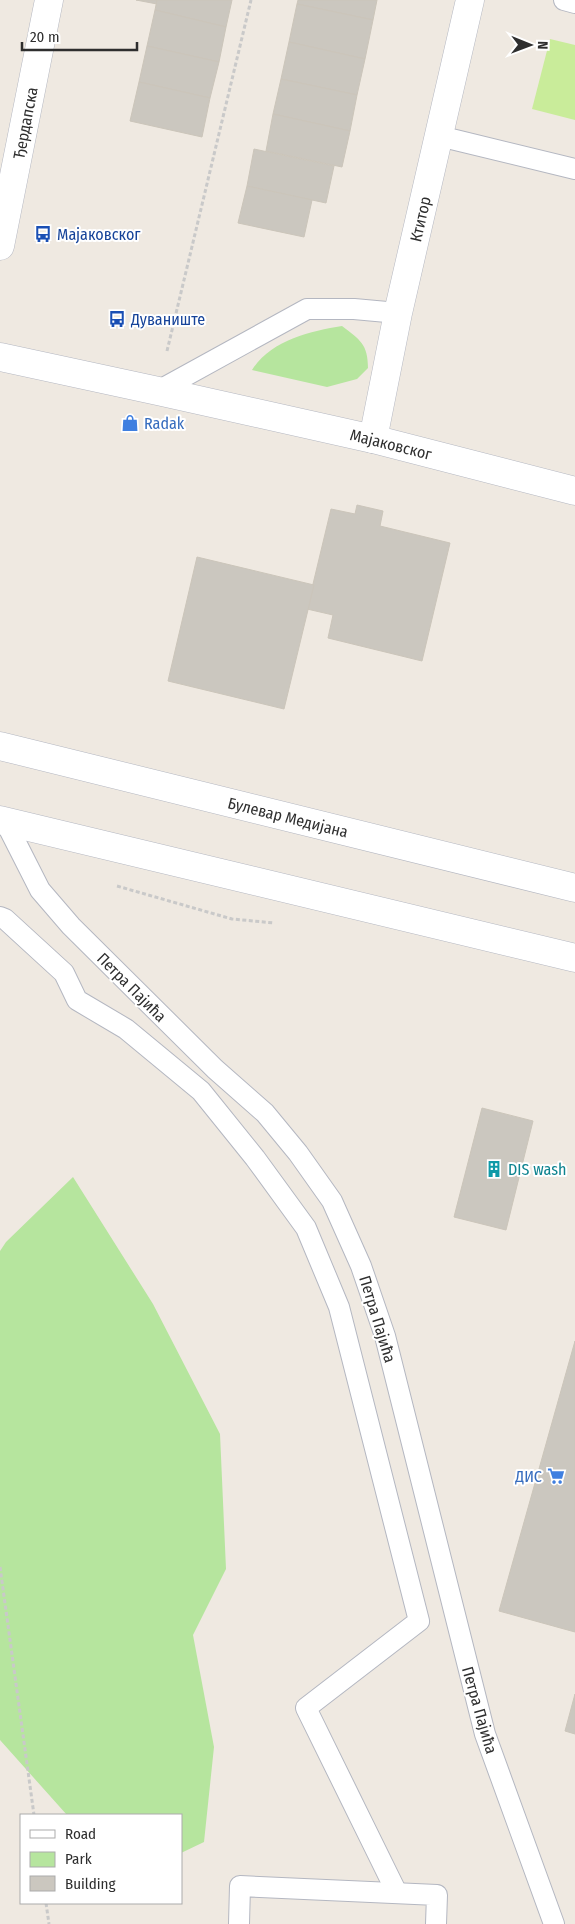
<svg xmlns="http://www.w3.org/2000/svg" width="575" height="1924" font-family="'Fira Sans Condensed',sans-serif">
	<style>
		.green { fill: #b6e59e }
		.pitch { fill: #c9ec9a }
		.building { fill: #cbc7bf; stroke: #cbc5ba }
		.lines { fill: none; stroke-linecap: round; stroke-linejoin: round }
		.service-casing { stroke: #b4b7c1; stroke-width: 22 }
		.minor-casing { stroke: #b4b7c1; stroke-width: 29 }
		.secondary-casing { stroke: #b4b7c1; stroke-width: 29 }
		.path { stroke: #c9c9c9; stroke-width: 3; stroke-dasharray: 4 2.5; stroke-linecap: butt }
		.service { stroke: #fff; stroke-width: 20 }
		.minor { stroke: #fff; stroke-width: 28 }
		.secondary { stroke: #fff; stroke-width: 28 }
		.labels { text-anchor: middle; stroke-width: 4; stroke-linejoin: round; paint-order: stroke }
		.street-label { font-size: 16px; fill: #2e2e2e; stroke: #fff }
		.transit-label { font-size: 16px; fill: #164399; stroke: #fff; text-anchor: start }
		.shop-label { font-size: 16px; fill: #366cbe; stroke: #fff; text-anchor: start }
		.culture-label { font-size: 16px; fill: #0d838f; stroke: #fff; text-anchor: start }
	</style>
	<rect width="100%" height="100%" fill="#efe9e1"/>
	<g class="green">
		<path d="M342 326C360 340 368 344 368 368L357 379 327 387 252 370C270 341 310 331 342 326Z"/>
		<polygon points="73,1177 153,1304 220,1434 226,1569 193,1635 214,1747 204,1842 181,1853 181,1815 67,1815 0,1740 0,1251 6,1242"/>
	</g>
	<polygon class="pitch" points="550,39 575,45 575,120 532,109"/>
	<g class="building">
		<polygon points="136,0 157,0 157,4"/>
		<polygon points="157,0 232,0 226,27 155,10"/>
		<polygon points="298,0 377,0 373,20 297,4"/>
		<polygon points="297,4 373,20 365,59 289,42"/>
		<polygon points="155,10 226,27 219,62 147,46"/>
		<polygon points="289,42 365,59 357,95 281,79"/>
		<polygon points="147,46 219,62 210,98 139,82"/>
		<polygon points="281,79 357,95 350,131 273,114"/>
		<polygon points="139,82 210,98 202,137 130,121"/>
		<polygon points="273,114 350,131 342,167 266,151"/>
		<polygon points="254,149 334,166 326,203 247,186"/>
		<polygon points="247,186 312,200 304,237 238,223"/>
		<polygon points="357,505 383,511 380,526 450,543 422,661 328,638 333,615 307,609 331,509 355,514"/>
		<polygon points="197,557 314,585 284,709 168,681"/>
		<polygon points="482,1108 533,1121 506,1230 454,1217"/>
		<polygon points="575,1341 575,1632 499,1611"/>
		<polygon points="575,1694 575,1734 565,1731"/>
	</g>
	<g class="lines">
		<g class="service-casing">
			<g id="service">
				<polyline points="564,0 575,3"/>
				<polyline points="439,136 575,169"/>
				<polyline points="158,391 307,309 354,309 398,313"/>
				<polyline points="5,821 40,890 71,926 215,1069 265,1113 298,1153 332,1201 361,1266 385,1336 485,1734 554,1924"/>
				<polyline points="0,917 5,919 64,973 77,1000 126,1029 201,1091 255,1158 306,1228 339,1307 419,1621 306,1708 397,1893"/>
				<polyline points="239,1924 240,1886 437,1895 436,1924"/>
			</g>
		</g>
		<g class="minor-casing">
			<g id="minor">
				<polyline points="0,246 49,0"/>
				<polyline points="0,357 158,391 373,439 575,491"/>
				<polyline points="373,439 398,313 470,0"/>
			</g>
		</g>
		<g class="secondary-casing">
			<g id="secondary">
				<polyline points="0,746 575,888"/>
				<polyline points="0,820 575,958"/>
			</g>
		</g>
		<g class="path">
			<polyline points="167,351 251,0"/>
			<polyline points="117,886 232,919 274,923"/>
			<polyline points="0,1567 34,1815"/>
			<polyline points="46,1903 49,1924"/>
		</g>
		<use href="#service" class="service"/>
		<use href="#minor" class="minor"/>
		<use href="#secondary" class="secondary"/>
	</g>
	<defs>
		<g id="bus-bare" transform="scale(1.35)"><path d="M-5-6H5V4H4V6H2V4H-2V6H-4V4H-5ZM-3.5-4V0h7V-4ZM-3.5 1.2v1.5H-2V1.2ZM2 1.2v1.5H3.5V1.2Z" fill="#1a4fb4" stroke="#fff" stroke-width="2.5" paint-order="stroke"/></g>
		<g id="shop-bare" transform="scale(1.35)"><path d="M-5-2.5h2.3a2.7 3.5 0 0 1 5.4 0H5L5.5 6h-11ZM-1.5-2.5h3a1.5 2.3 0 0 0-3 0Z" fill="#3f7fe0" stroke="#fff" stroke-width="2.5" paint-order="stroke"/></g>
		<g id="building-bare" transform="scale(1.35)"><path d="M-4-6H4V6H1V3H-1V6H-4ZM-2.5-4.3h1.7v1.8h-1.7ZM.8-4.3h1.7v1.8H.8ZM-2.5-1h1.7V.8h-1.7ZM.8-1h1.7V.8H.8Z" fill="#0f9aa8" stroke="#fff" stroke-width="2.5" paint-order="stroke"/></g>
		<g id="supermarket-bare" transform="scale(1.35)"><path d="M-6-5.5h2.5l.6 2H6L4.5 2H-2.5L-4.4-4H-6ZM-1.5 3.2a1.3 1.3 0 1 0 .1 0ZM3 3.2a1.3 1.3 0 1 0 .1 0Z" fill="#3f7fe0" stroke="#fff" stroke-width="2.5" paint-order="stroke"/></g>
	</defs>
	<g fill-rule="evenodd">
		<use href="#bus-bare" x="43" y="234"/>
		<use href="#bus-bare" x="117" y="319"/>
		<use href="#shop-bare" x="130" y="423"/>
		<use href="#building-bare" x="494" y="1169"/>
		<use href="#supermarket-bare" x="556" y="1476"/>
	</g>
	<g class="labels">
		<g class="street-label">
			<text transform="translate(25 123) rotate(-79)" y="6">Ђердапска</text>
			<text transform="translate(420 219) rotate(-77)" y="6">Ктитор</text>
			<text transform="translate(391 444) rotate(14)" y="6">Мајаковског</text>
			<text transform="translate(288 817) rotate(14)" y="6">Булевар Медијана</text>
			<text transform="translate(132 987) rotate(45)" y="6">Петра Пајића</text>
			<text transform="translate(378 1319) rotate(73)" y="6">Петра Пајића</text>
			<text transform="translate(480 1710) rotate(74)" y="6">Петра Пајића</text>
		</g>
		<g class="transit-label">
			<text x="57" y="240">Мајаковског</text>
			<text x="131" y="325">Дуваниште</text>
		</g>
		<g class="shop-label">
			<text x="144" y="429">Radak</text>
			<text x="542" y="1482" text-anchor="end">ДИС</text>
		</g>
		<g class="culture-label">
			<text x="508" y="1175">DIS wash</text>
		</g>
	</g>
	<rect x="20" y="1814" width="162" height="90" fill="#ffffff" stroke="#ababab"/>
	<rect x="30" y="1830" width="25" height="8" fill="#ffffff" stroke="#ababab"/>
	<text x="65" y="1839" font-size="15" fill="#2e2e2e">Road</text>
	<rect x="30" y="1852" width="25" height="15" fill="#b6e59e" stroke="#ababab"/>
	<text x="65" y="1864" font-size="15" fill="#2e2e2e">Park</text>
	<rect x="30" y="1876" width="25" height="15" fill="#cbc7bf" stroke="#ababab"/>
	<text x="65" y="1889" font-size="15" fill="#2e2e2e">Building</text>
	<g transform="translate(530 45) rotate(91)" stroke="#ffffff" stroke-width="4" paint-order="stroke">
	<path d="M0-4L9 19L0 12L-9 19Z" fill="#2e2e2e"/>
	<text y="-8" font-size="14" font-weight="bold" text-anchor="middle" fill="#2e2e2e">N</text>
	</g>
	<path d="M22 42v8h115v-8" fill="none" stroke="#2e2e2e" stroke-width="2.5"/>
	<text x="30" y="42" font-size="15" fill="#2e2e2e" stroke="#ffffff" stroke-width="4" paint-order="stroke">20 m</text>
</svg>
